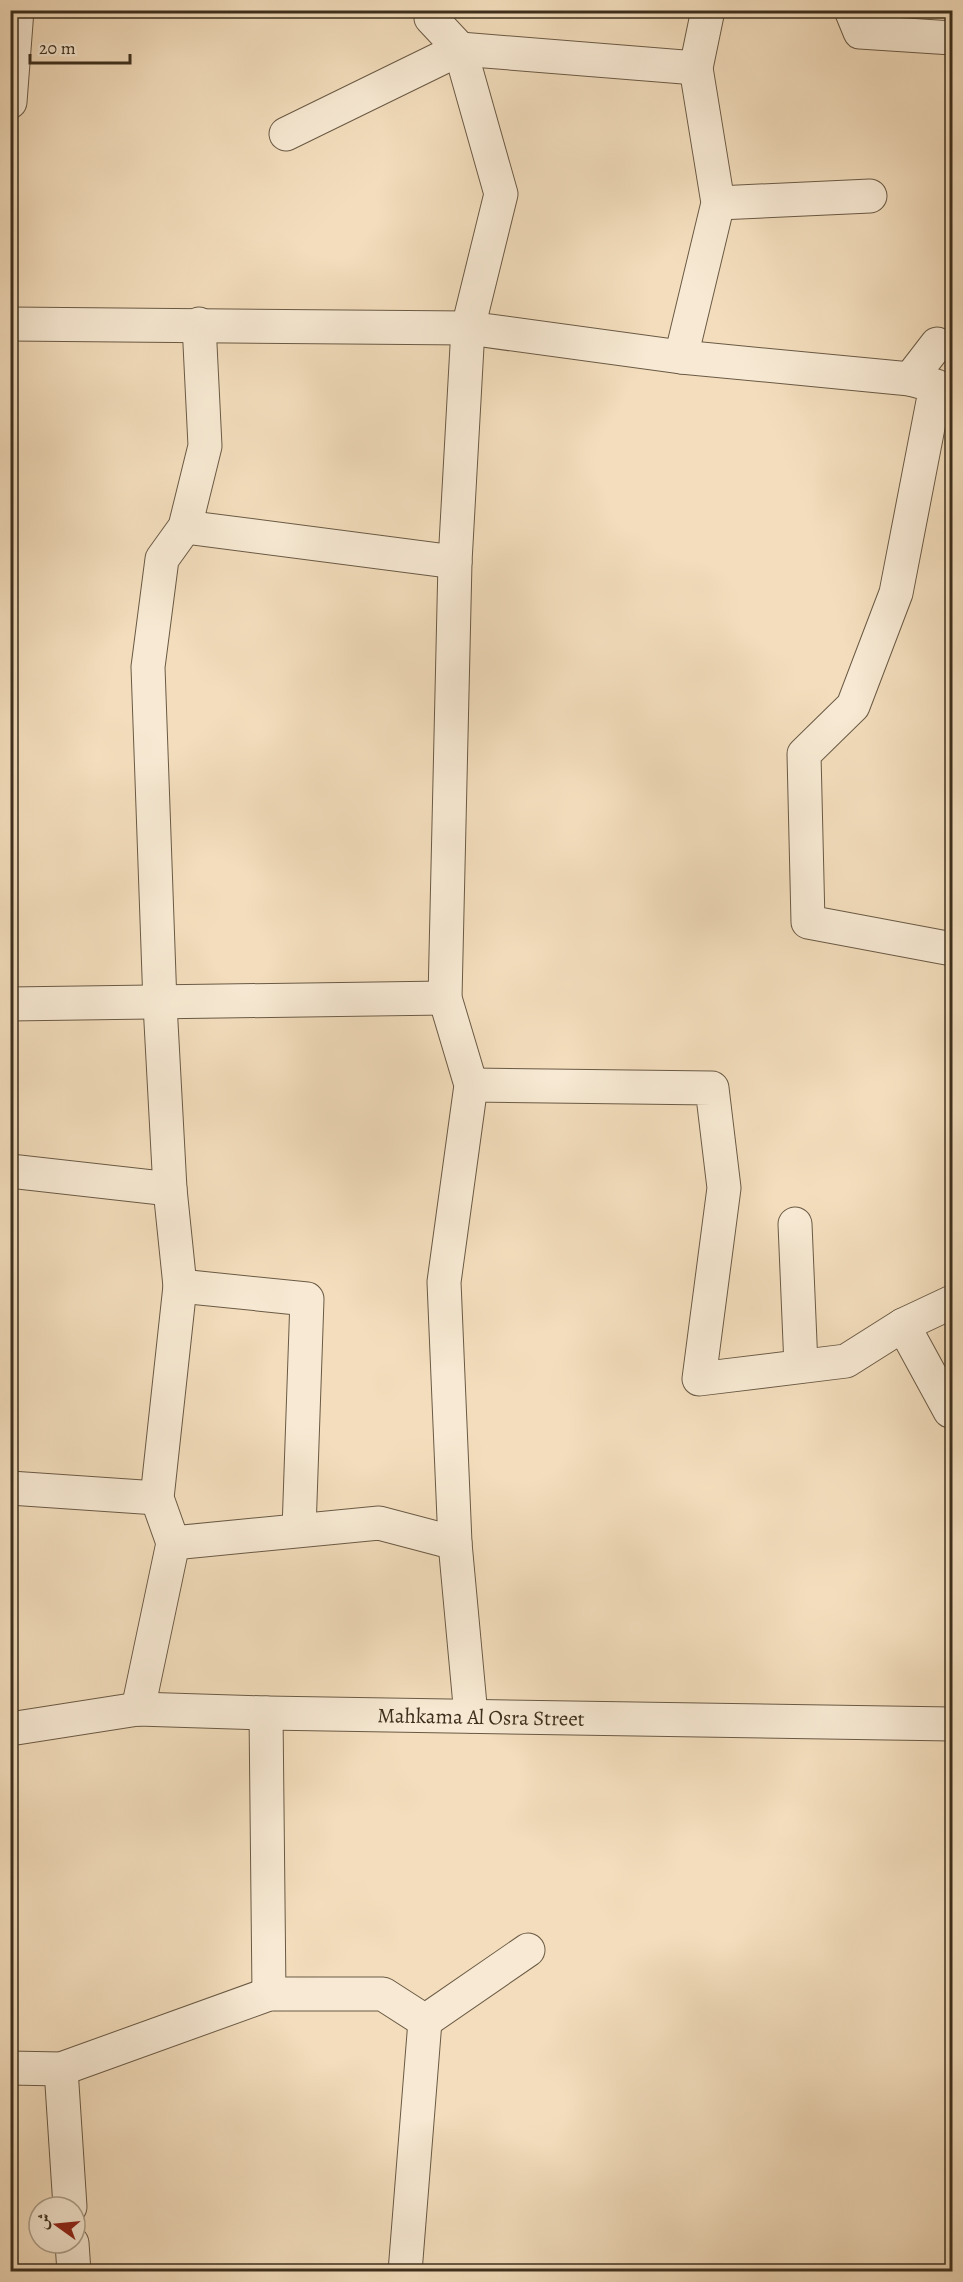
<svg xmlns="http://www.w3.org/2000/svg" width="963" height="2282" font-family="Alegreya,Amiri,serif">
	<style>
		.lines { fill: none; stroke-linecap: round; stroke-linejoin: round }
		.street-casing { stroke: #6a5a45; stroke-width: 35 }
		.street { stroke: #f7e9d3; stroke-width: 33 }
		.labels { text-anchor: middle; stroke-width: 5; stroke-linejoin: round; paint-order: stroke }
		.street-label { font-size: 21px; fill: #3d2f1d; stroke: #f7e9d3 }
	</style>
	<rect width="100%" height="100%" fill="#f3ddbc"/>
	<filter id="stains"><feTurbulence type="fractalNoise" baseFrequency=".00333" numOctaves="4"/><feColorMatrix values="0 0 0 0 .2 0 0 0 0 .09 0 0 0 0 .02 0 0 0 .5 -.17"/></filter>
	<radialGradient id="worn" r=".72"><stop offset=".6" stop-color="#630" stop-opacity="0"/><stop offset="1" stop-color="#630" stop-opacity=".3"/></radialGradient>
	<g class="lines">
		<g class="street-casing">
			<g id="street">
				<polyline points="432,10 431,18 460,49 501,194 468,328 455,562 445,998 471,1085 444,1282 455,1543 471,1716"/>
				<polyline points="851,10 860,32 952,38"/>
				<polyline points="10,102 17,10"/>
				<polyline points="286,134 460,49 696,68"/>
				<polyline points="718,203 870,196"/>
				<polyline points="10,324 468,328 681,357 910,379 936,386 896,593 853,706 804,754 808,922 952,949"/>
				<polyline points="681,357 718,203 696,68 708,10"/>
				<polyline points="910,379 937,344"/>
				<polyline points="185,527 455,562"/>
				<polyline points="10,1004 445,998"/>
				<polyline points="471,1085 712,1088 724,1188 699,1379 846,1361 903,1325 952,1302"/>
				<polyline points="10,1171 170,1189"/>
				<polyline points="795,1224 801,1366"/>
				<polyline points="180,1286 307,1299 299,1530"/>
				<polyline points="903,1325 950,1411"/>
				<polyline points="10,1488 157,1498"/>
				<polyline points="173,1543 379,1523 455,1543"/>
				<polyline points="138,1709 173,1543 157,1498 180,1286 170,1189 160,1004 148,667 162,559 185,527 205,446 199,324"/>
				<polyline points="266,1713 269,1994"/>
				<polyline points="10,1729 138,1709 266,1713 952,1724"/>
				<polyline points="425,2021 528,1950"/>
				<polyline points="10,2068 61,2069 269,1994 383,1994 425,2021"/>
				<polyline points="61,2069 70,2207"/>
				<polyline points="72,2243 74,2272"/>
				<polyline points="405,2272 425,2021"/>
			</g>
		</g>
		<use href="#street" class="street"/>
	</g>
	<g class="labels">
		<g class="street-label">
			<text transform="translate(481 1717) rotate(1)" y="7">Mahkama Al Osra Street</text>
		</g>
	</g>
	<rect width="963" height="2282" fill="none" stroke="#f3ddbc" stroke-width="36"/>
	<rect x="12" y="12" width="939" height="2258" fill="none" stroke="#3d2f1d" stroke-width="3"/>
	<rect x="18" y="18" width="927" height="2246" fill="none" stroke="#3d2f1d" stroke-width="1.5"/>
	<g transform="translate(57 2225) rotate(285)"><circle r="28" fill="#f7e9d3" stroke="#ad9f8a" stroke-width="1.5"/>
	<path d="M0-4.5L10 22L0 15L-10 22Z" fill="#8f2418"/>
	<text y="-9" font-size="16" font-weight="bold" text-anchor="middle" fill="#3d2f1d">ش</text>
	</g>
	<path d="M30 54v9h100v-9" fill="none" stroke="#3d2f1d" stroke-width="3"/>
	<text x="39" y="54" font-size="18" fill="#3d2f1d" stroke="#f7e9d3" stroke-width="4.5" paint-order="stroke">20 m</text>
	<rect width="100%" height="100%" filter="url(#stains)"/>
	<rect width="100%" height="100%" fill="url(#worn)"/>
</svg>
